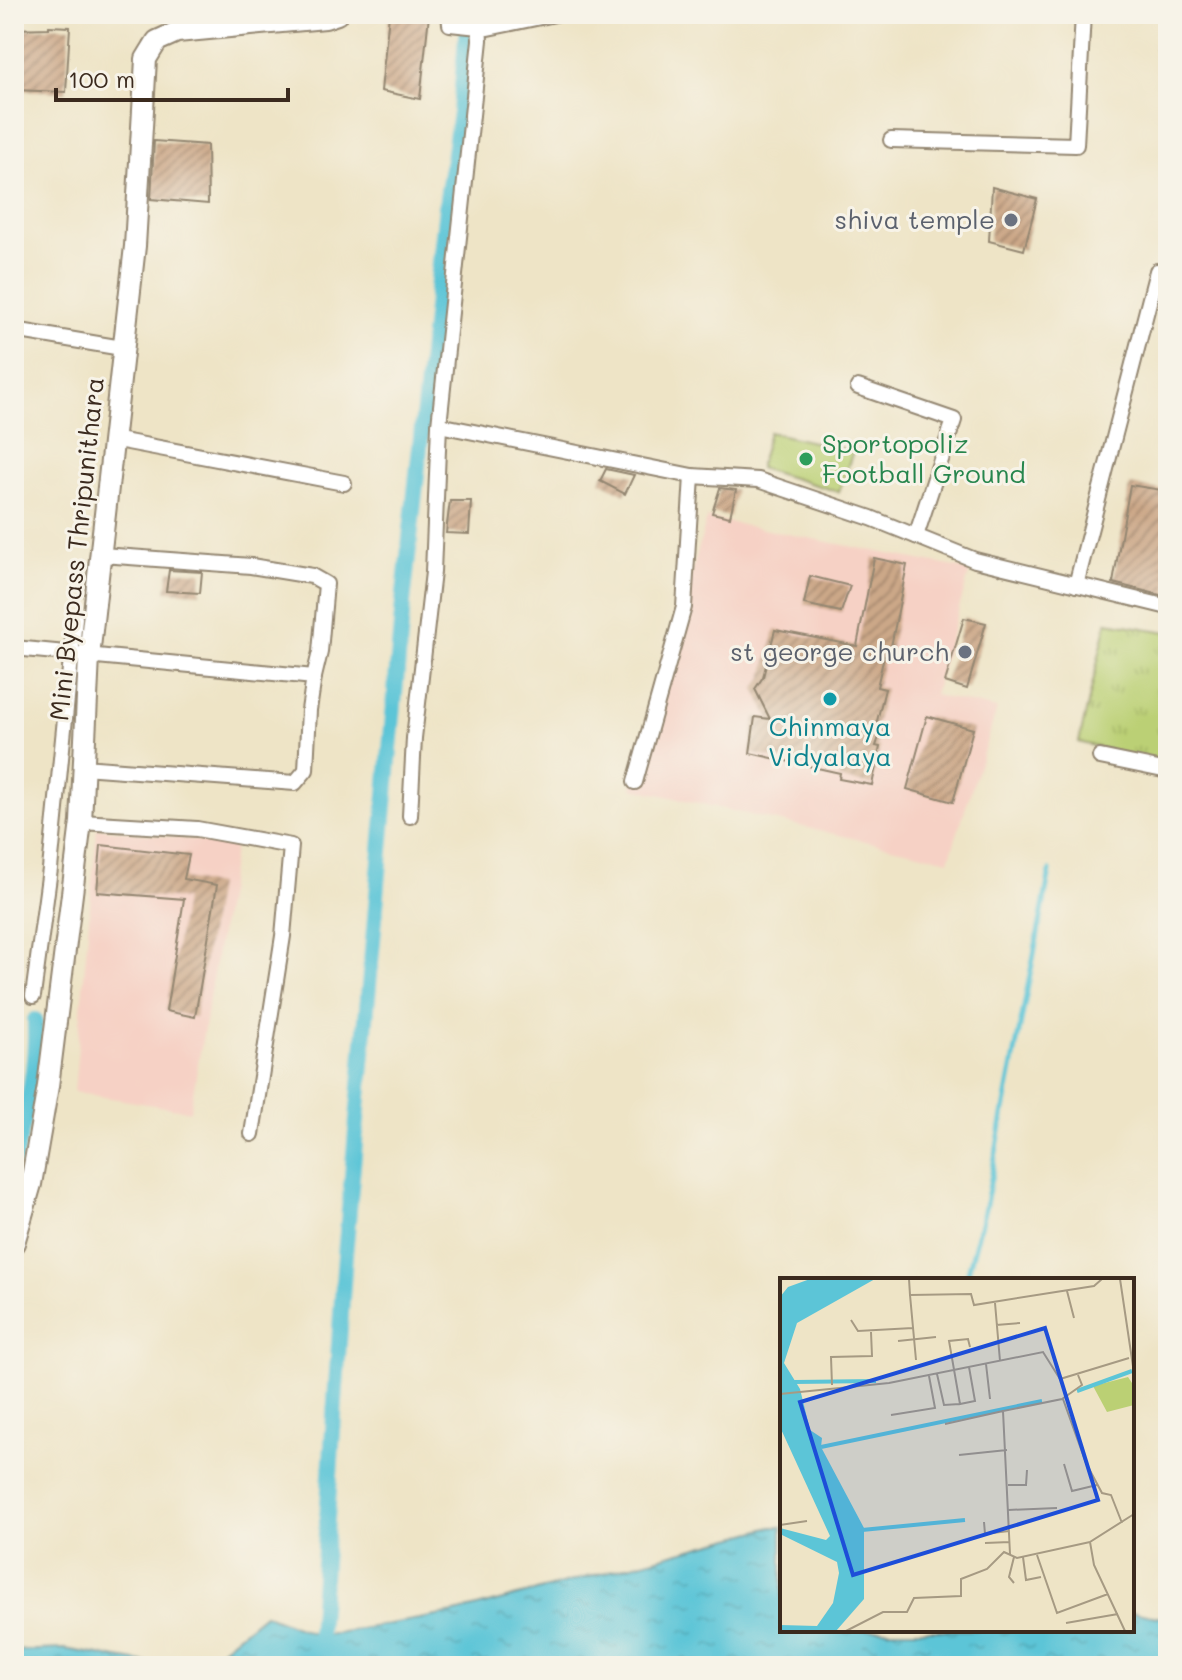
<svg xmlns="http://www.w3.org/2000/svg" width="1182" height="1680" font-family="Mali,sans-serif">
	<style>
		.built { fill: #f6d1c5 }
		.grass { fill: url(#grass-tufts); stroke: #7b7d49; stroke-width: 2 }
		.garden { fill: #bbd074; stroke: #7b7d49; stroke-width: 2 }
		.water { fill: url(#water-ripples); stroke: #4c787a; stroke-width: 2 }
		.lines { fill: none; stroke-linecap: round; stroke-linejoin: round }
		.stream { stroke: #5cc5d7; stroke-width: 5 }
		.canal { stroke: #5cc5d7; stroke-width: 16 }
		.building { fill: url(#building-hatch) }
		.minor-casing { stroke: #948772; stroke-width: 18 }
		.secondary-casing { stroke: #948772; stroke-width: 24 }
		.minor { stroke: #fff; stroke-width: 14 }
		.secondary { stroke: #fff; stroke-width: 20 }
		.worship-dot { fill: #6b7280; stroke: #f7f3e8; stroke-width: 3 }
		.leisure-dot { fill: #2e9e5b; stroke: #f7f3e8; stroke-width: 3 }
		.culture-dot { fill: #0f9aa8; stroke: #f7f3e8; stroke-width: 3 }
		.labels { text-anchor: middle; stroke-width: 6; stroke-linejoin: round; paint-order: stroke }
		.worship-label { font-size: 26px; fill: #5b616d; stroke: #f7f3e8; text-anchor: end }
		.leisure-label { font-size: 26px; fill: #27864d; stroke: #f7f3e8; text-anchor: start }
		.street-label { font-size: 26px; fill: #3b2a1e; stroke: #f7f3e8 }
		.culture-label { font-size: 26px; fill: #0d838f; stroke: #f7f3e8 }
		.inset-river { fill: none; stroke: #5cc5d7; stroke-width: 4 }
		.inset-road { fill: none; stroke: #a69a83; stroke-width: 2 }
		.view { fill: #1d4ed8; fill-opacity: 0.15; stroke: #1d4ed8; stroke-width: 4 }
		.inset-edge { fill: none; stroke: #3b2a1e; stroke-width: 4 }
	</style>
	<defs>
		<pattern id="grass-tufts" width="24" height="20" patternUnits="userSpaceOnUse" patternTransform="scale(2)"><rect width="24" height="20" fill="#bbd074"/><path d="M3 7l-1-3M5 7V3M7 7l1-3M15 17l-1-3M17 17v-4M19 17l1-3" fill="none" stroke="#a2b364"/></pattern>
		<pattern id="water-ripples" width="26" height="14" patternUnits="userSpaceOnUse" patternTransform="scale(2)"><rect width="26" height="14" fill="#5cc5d7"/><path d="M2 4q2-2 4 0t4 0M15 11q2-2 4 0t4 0" fill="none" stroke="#51a9b8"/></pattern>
		<pattern id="building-hatch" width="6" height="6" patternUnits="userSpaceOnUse" patternTransform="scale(2)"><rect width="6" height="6" fill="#cca888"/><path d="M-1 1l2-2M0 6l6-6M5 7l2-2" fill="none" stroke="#a7896f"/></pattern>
	</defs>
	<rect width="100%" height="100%" fill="#f7f3e8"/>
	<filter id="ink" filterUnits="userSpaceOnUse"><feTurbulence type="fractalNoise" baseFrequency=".0125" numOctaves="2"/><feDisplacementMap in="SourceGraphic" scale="16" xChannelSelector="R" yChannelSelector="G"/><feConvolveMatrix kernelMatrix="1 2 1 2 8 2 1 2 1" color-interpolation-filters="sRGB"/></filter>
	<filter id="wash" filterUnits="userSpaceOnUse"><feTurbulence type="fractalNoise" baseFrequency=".006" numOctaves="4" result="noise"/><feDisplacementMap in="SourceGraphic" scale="32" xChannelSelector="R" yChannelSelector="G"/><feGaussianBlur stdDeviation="1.8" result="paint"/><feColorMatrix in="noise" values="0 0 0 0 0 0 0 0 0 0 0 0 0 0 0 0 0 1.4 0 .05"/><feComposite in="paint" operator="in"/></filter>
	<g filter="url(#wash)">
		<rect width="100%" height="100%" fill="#eee4c6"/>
		<g class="built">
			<polygon points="707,518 970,570 934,695 997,709 949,860 632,788"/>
			<polygon points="97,828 235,845 190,1111 74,1092"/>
		</g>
		<polygon class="grass" points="1107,622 1168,632 1167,766 1079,742"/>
		<polygon class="garden" points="769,432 853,451 839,492 759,468"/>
		<g class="water">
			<polygon points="772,1527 782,1527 782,1630 1132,1630 1132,1612 1168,1619 1168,1666 200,1666 264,1614 319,1636 455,1613"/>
			<polygon points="64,1649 165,1666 14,1666 14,1651"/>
		</g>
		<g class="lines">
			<polyline class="stream" points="966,1280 986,1204 1050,871"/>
			<g class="canal">
				<path d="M14 1159C27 1113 37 1068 35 1020"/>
				<polyline points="319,1636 345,1255 403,603 447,198 460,113 468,14"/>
			</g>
		</g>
		<g id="blocks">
			<g class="building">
				<polygon points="389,14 429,15 420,99 381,91"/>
				<polygon points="49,26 70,27 66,92 14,90 14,29 49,28"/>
				<polygon points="154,141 207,145 208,204 151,199"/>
				<polygon points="992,187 1037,199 1024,250 989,241"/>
				<polygon points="606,469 634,475 625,494 600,481"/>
				<polygon points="1130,485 1168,491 1168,597 1113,583"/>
				<polygon points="720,488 736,490 730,517 712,513"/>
				<polygon points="450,501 471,501 469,534 446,533"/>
				<polygon points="874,558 907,565 889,657 884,656 877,687 885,689 875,729 881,731 876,746 880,747 872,785 839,779 840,773 750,753 755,717 770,719 755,689 763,677 775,630 857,646"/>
				<polygon points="169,570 202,572 200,593 166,591"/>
				<polygon points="810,576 850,586 841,612 804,604"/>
				<polygon points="964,618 986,623 967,689 945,682"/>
				<polygon points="927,716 973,729 953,802 907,789"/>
				<polygon points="101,845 189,855 184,879 217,885 195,1017 166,1011 184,899 97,892"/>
			</g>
		</g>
	</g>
	<g filter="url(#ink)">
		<use href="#blocks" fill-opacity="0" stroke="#948772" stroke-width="2"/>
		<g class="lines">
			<g class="minor-casing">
				<g id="minor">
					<polyline points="449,14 450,24 479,27 480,40 439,425 692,476 758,480 871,518 975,560 1168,607"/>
					<polyline points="1165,14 1167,55"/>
					<polyline points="479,27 488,28 555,14"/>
					<polyline points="891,140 1076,145 1083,14"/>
					<polyline points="14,330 122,348"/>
					<polyline points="858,387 954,420 916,536"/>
					<polyline points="112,439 344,483"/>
					<polyline points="1076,585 1157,271"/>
					<polyline points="14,648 314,677 320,652 326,584 312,576 251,566 102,555"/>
					<polyline points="1100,757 1168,771"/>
					<polyline points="83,767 295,783 306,770 309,710 314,677"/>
					<polyline points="635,782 684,607 692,476"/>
					<polyline points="410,816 414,738 433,572 439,425"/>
					<polyline points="81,822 197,829 291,846 283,936 252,1134"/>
					<polyline points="33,996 50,869 75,618"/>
				</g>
			</g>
			<g class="secondary-casing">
				<polyline id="secondary" points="14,1243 31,1184 48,1086 81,822 89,657 135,246 146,59 157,41 177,32 325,18 337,14"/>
			</g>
			<use href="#minor" class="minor"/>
			<use href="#secondary" class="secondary"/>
		</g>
	</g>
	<g class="worship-dot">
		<circle cx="1011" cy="220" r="8"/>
		<circle cx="965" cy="652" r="8"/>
	</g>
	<circle class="leisure-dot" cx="806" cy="459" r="8"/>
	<circle class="culture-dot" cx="830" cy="699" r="8"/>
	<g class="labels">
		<g class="worship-label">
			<text x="995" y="229">shiva temple</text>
			<text x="949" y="661">st george church</text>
		</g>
		<g class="leisure-label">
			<text x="822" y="453">Sportopoliz<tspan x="822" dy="30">Football Ground</tspan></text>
		</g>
		<g class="street-label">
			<text transform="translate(77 549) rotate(-84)" y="9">Mini Byepass Thripunithara</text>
		</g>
		<g class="culture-label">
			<text x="830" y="736">Chinmaya<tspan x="830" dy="30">Vidyalaya</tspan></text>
		</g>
	</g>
	<g transform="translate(780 1278)">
		<rect width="354" height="354" fill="#eee4c6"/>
		<path d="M348 99 354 108V127L327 134 313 108Z" fill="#bbd074"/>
		<path d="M30 1H95L17 45 4 85 20 111 30 152 42 160 41 169 84 250V321L56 353H0V347L37 348 53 325 59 295 57 284 0 256V250L46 262 50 258 0 149V19L8 9Z" fill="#5cc5d7"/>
		<path class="inset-river" d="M14 104 96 103M297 113 352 93M41 169 262 123M82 252 185 242"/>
		<path class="inset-road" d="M129 1 130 17 191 16 194 27 314 8 322 1M340 1 354 95M287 13 294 40M130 17 136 82M215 25 220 83M71 42 78 53 133 50M216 47 240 45M118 63 156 59M206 86 210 121M189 89 195 123 180 126 169 63 188 61 190 69M157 96 164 127 180 126M52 107 51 79 92 78 91 54M0 116 109 105 263 74 280 101 349 80M283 121 306 185 322 215 331 217 342 245M111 137 155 130 149 98M165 146 223 133M179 177 227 172M284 186 292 213 317 207M228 207H246L247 192M228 232 277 230M204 244 205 256 229 253M0 247 27 243M205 265 230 264M230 276 223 133 282 121 302 107 298 97M257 277 277 335 328 316M234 279 229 299 234 305M243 279 246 302 261 299M286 345 338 336M66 353 103 334H127L134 320 181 318V301L207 291 224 274 237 280 310 264M345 353 314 287 310 264 354 236"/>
		<path class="view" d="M265 50 318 222 73 297 20 124Z"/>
		<rect width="354" height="354" class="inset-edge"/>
	</g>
	<rect width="1182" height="1680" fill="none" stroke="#f7f3e8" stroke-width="48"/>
	<path d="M56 88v12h232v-12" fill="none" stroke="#3b2a1e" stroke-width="4"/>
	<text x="68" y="88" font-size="24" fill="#3b2a1e" stroke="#f7f3e8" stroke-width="6" paint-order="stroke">100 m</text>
</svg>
